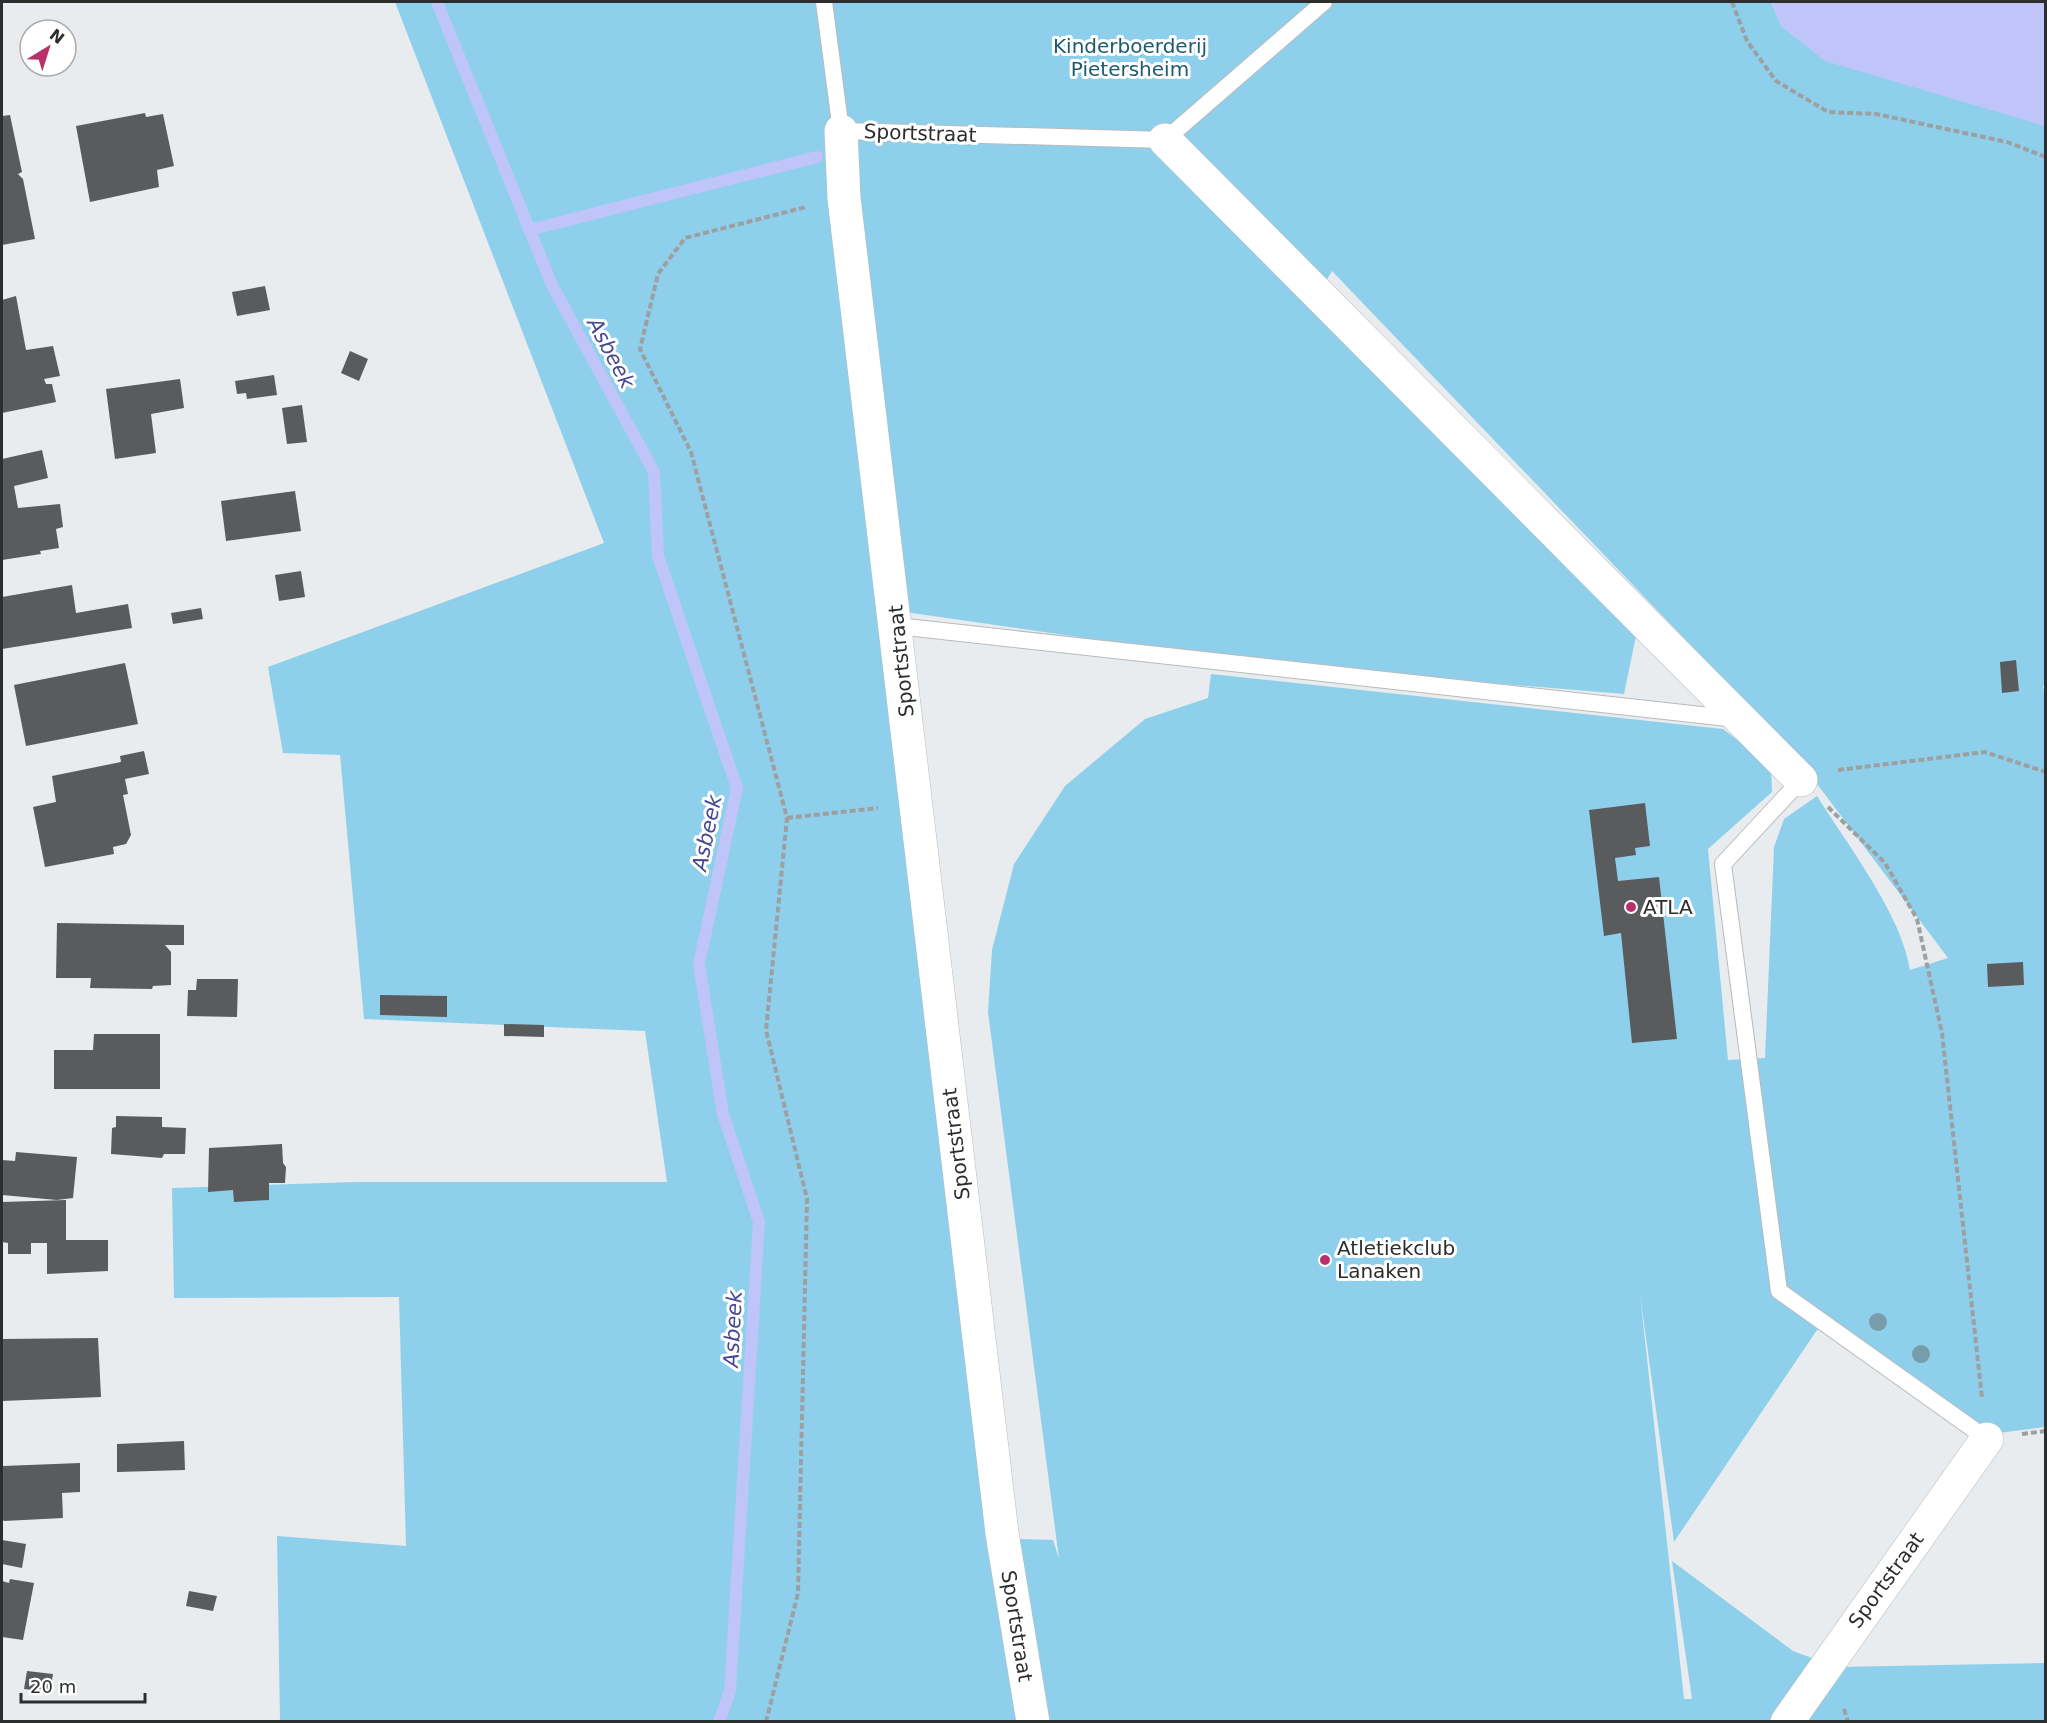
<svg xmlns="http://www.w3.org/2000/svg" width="2047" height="1723" font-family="'DejaVu Sans',sans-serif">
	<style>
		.green { fill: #8ed0eb; fill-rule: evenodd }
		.water { fill: #bfc5f8 }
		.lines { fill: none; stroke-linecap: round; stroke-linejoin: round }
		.stream { stroke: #bfc5f8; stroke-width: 12 }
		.building { fill: #595b5d }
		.service-casing { stroke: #b8bbbc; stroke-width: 18 }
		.minor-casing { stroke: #b8bbbc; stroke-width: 34 }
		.path { stroke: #9d9fa1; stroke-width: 4; stroke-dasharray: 6 3; stroke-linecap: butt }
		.service { stroke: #fff; stroke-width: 16 }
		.minor { stroke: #fff; stroke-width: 33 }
		.tree { fill: #789ca9 }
		.poi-dot { fill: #ba306b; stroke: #fff; stroke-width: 2 }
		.labels { text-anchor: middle; stroke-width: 6; stroke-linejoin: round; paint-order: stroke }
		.park-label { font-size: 20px; fill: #1c5a70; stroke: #fff }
		.street-label { font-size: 20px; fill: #2c2d2d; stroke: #fff }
		.poi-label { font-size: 20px; fill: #2c2d2d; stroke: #fff; text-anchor: start }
		.water-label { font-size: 21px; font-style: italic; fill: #464892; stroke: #fff }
	</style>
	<rect width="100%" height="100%" fill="#e9ecee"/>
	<path class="green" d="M395 2H1771L1782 27 2045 126 2046 686H2043L2046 703 2045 1427 1990 1434 1840 1330H1817L1674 1542 1640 1294 1684 1699H1692L1672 1561 1793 1651 1836 1667 2045 1663V1721H280L277 1536 406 1546 399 1297 174 1298 172 1188 355 1182H667L645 1031 364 1019 340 755 283 753 268 667 604 543ZM1332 271 1793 752 1948 958 1910 970C1902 915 1847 844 1817 796L1784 819 1774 847 1765 1058 1728 1060 1708 849 1772 792 1771 766 1723 729 1211 674 1208 698 1145 719 1065 786 1014 864 992 950 988 1012 1059 1559 1053 1540 989 1538 884 609 1176 651 1355 672 1624 694 1637 631 1311 306Z"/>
	<polygon class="water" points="1771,2 2045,2 2045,126 1825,61 1782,27"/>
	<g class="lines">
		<g class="stream">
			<polyline points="437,2 552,285 654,472 658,556 737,788 699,964 723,1114 759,1222 730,1691 719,1722"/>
			<polyline points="529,230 817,157"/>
		</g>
	</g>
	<g class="building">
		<polygon points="145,113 146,117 163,114 174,166 157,170 159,187 90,202 76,126"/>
		<polygon points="10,115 22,172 18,174 23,179 35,239 2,245 2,116"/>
		<polygon points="265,286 270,310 237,316 232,292"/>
		<polygon points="16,296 26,350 53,346 60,376 44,379 46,384 52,384 56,402 2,413 2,300"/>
		<polygon points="350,351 368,359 359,381 341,373"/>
		<polygon points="274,375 277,395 247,399 246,393 237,394 235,381"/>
		<polygon points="180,379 184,408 151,414 156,453 115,459 106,389"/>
		<polygon points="302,405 307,442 287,444 282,408"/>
		<polygon points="42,450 48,478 14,486 18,508 60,504 63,527 56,529 59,548 40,551 41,554 2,560 2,459"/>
		<polygon points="295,491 301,531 226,541 221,501"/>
		<polygon points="301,571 305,597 279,601 275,575"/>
		<polygon points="72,585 76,613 128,604 132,628 2,649 2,597"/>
		<polygon points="201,608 203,619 173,624 171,613"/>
		<polygon points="2016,660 2019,691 2002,693 2000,662"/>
		<polygon points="125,663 138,724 26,746 14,685"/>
		<polygon points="144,751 149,774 125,779 128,794 123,795 131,835 126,844 113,847 114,854 45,867 33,807 56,802 52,776 121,762 120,756"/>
		<polygon points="1645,803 1650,846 1635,848 1636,855 1615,858 1618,881 1659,877 1677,1039 1632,1043 1621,933 1604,936 1589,810"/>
		<polygon points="57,923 184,925 184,945 165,945 171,952 171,985 153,986 152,989 90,988 91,978 56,978"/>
		<polygon points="2023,962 2024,985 1988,987 1987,964"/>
		<polygon points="197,979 238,979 237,1017 187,1016 188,990 196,990"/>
		<polygon points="380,995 447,996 447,1017 380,1015"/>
		<polygon points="504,1024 544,1025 544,1037 504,1036"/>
		<polygon points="94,1034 160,1034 160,1089 54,1089 54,1050 93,1050"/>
		<polygon points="116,1116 162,1117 162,1127 186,1128 185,1154 164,1154 162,1158 111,1154 112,1128 116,1127"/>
		<polygon points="282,1144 283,1163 286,1167 285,1183 269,1183 269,1200 234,1202 233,1190 208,1192 209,1148"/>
		<polygon points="16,1152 77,1157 73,1198 57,1200 2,1195 2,1160 15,1161"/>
		<polygon points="66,1200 66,1240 108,1240 108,1271 47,1274 47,1243 31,1243 31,1254 8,1254 8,1243 2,1242 2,1202"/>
		<polygon points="98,1338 101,1397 2,1401 2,1339"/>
		<polygon points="184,1441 185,1470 117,1472 117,1444"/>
		<polygon points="80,1463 80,1492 62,1493 63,1518 4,1521 2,1519 3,1466"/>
		<polygon points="2,1540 26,1544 22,1568 2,1564"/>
		<polygon points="10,1579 34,1583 23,1640 2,1637 2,1581 9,1583"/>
		<polygon points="189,1591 217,1596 213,1611 186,1606"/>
		<polygon points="27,1671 53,1674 50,1692 24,1689"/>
	</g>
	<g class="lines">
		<g class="service-casing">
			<g id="service">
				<polyline points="824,2 841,131 1165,140 1324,2"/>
				<polyline points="897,626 1737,719"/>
				<polyline points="1801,780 1723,864 1779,1291 1987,1439"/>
			</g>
		</g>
		<g class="minor-casing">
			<g id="minor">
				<polyline points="841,131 844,198 1002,1533 1033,1722"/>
				<polyline points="1165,140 1801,780"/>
				<polyline points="1787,1722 1987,1439"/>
			</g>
		</g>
		<g class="path">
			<polyline points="1732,2 1747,41 1776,81 1828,112 1876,114 2007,142 2046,157"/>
			<polyline points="1838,770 1985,752 2046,772"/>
			<polyline points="1828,807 1885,863 1917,919 1942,1033 1982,1398"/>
			<polyline points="787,818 878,808"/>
			<polyline points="2022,1434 2046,1431"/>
			<polyline points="1844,1709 1848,1722"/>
			<polyline points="766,1722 798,1593 807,1199 766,1030 787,818 691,452 640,349 658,274 685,238 806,207"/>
		</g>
		<use href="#service" class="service"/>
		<use href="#minor" class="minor"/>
	</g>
	<g class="tree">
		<circle cx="1878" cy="1322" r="9"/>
		<circle cx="1921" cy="1354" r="9"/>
	</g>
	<g class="poi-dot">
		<circle cx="1631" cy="907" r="6"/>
		<circle cx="1325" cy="1260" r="6"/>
	</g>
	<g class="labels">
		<g class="park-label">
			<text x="1130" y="53">Kinderboerderij<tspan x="1130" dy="23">Pietersheim</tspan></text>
		</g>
		<g class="street-label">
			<text transform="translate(920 133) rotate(2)" y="7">Sportstraat</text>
			<text transform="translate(901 661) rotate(-96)" y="7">Sportstraat</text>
			<text transform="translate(956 1144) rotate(-97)" y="7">Sportstraat</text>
			<text transform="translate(1886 1580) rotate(-54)" y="7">Sportstraat</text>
			<text transform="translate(1017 1626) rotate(81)" y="7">Sportstraat</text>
		</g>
		<g class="poi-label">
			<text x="1643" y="914">ATLA</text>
			<text x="1337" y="1255">Atletiekclub<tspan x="1337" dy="23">Lanaken</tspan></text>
		</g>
		<g class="water-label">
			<text transform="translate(611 353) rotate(62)" y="7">Asbeek</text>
			<text transform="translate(707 833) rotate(-78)" y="7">Asbeek</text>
			<text transform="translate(733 1329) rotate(-87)" y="7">Asbeek</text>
		</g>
	</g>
	<rect width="2047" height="1723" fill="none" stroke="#2c2d2d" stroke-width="6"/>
	<g transform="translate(48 48) rotate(38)"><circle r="28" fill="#ffffff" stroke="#ababab" stroke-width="1.5"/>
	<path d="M0-4.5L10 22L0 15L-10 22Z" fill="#ba306b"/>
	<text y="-9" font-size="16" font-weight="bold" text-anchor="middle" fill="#2c2d2d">N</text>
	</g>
	<path d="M21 1693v9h124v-9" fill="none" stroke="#2c2d2d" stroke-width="3"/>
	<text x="30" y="1693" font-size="18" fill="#2c2d2d" stroke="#ffffff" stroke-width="4.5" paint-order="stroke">20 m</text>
</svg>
